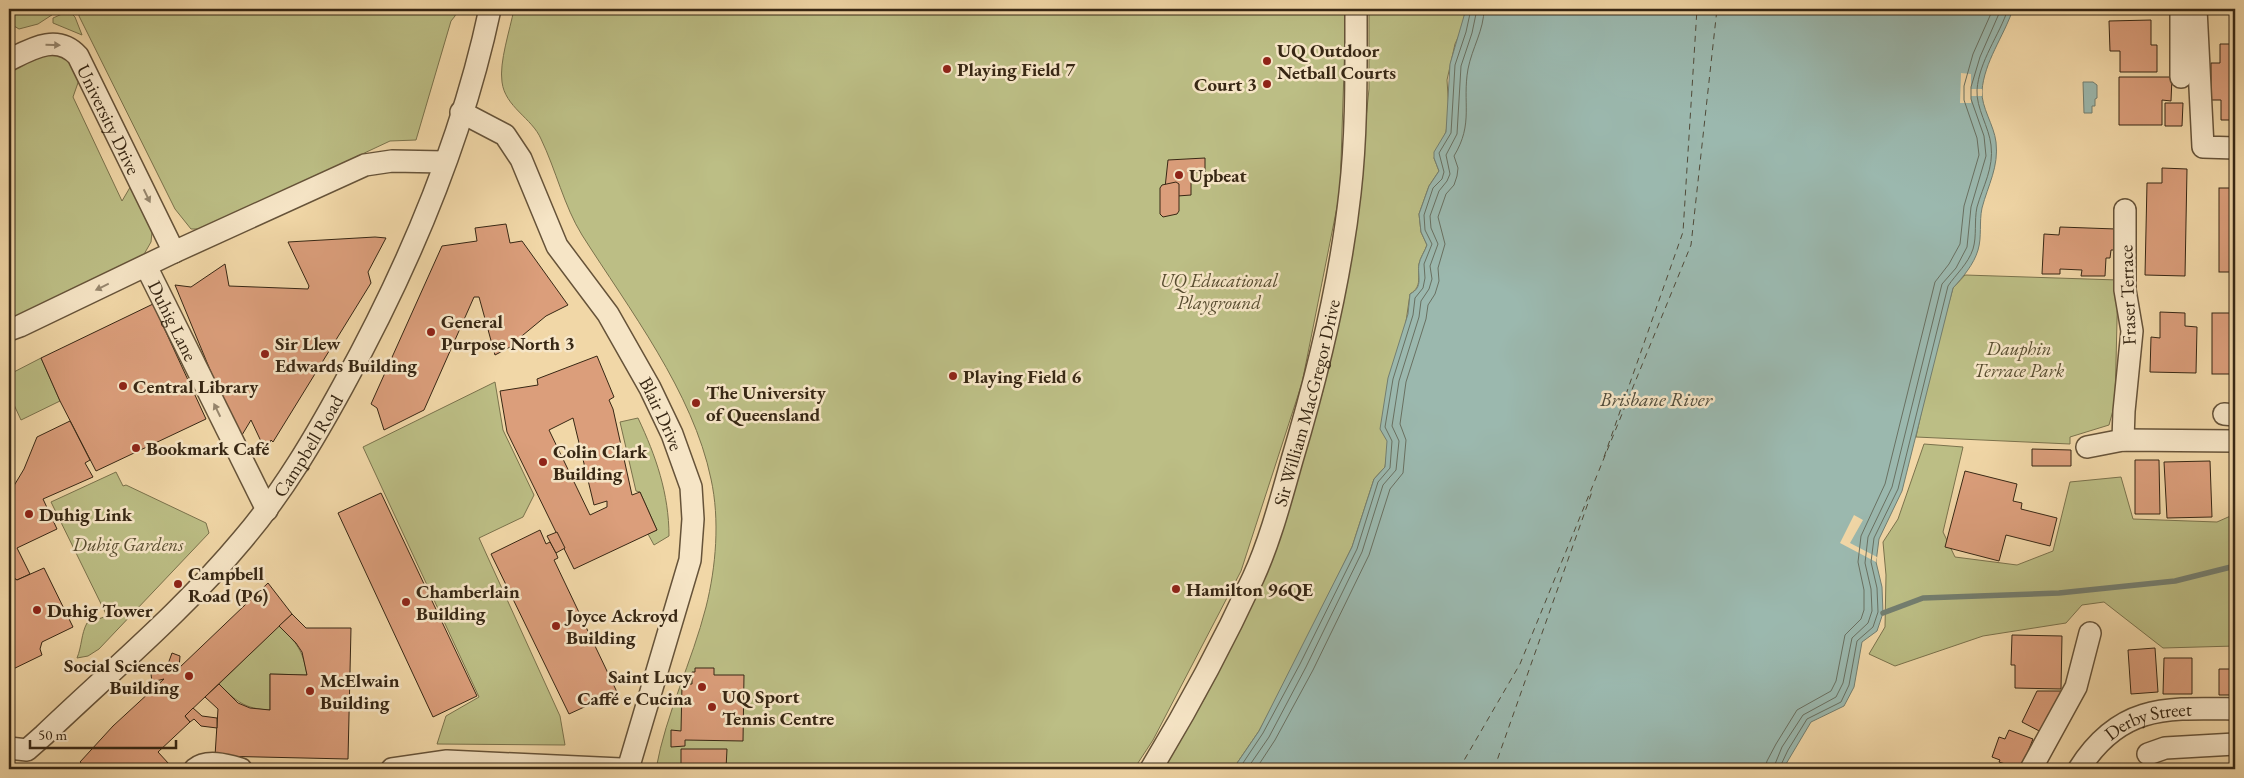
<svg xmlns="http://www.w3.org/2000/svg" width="2244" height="778" font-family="'EB Garamond',serif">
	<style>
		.green { fill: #bcbe85; stroke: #7a724c }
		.water { fill: #9bb8ae; stroke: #737e70 }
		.pier { fill: #f1d7a7 }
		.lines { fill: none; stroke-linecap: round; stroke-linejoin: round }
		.shore { stroke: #697061; stroke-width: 1 }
		.stream { stroke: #737e70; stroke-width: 5.5 }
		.ferry { stroke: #504b3a; stroke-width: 1; stroke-dasharray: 6 5; stroke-linecap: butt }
		.building { fill: #db9e7b; stroke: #372714; fill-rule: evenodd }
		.minor-casing { stroke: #665339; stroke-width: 24 }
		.minor { stroke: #f6e5c6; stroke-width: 21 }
		.oneway { fill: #96866d }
		.poi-dot { fill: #8f2418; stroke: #f6e5c6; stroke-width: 2 }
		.labels { text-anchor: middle; stroke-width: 5; stroke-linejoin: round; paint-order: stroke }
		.poi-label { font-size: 19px; font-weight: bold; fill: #372714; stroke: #f6e5c6; text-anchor: start }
		.street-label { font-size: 19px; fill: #372714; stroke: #f6e5c6 }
		.park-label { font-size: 19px; font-style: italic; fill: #584d30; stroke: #f6e5c6 }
		.water-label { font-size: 20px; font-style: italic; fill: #504b3a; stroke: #f6e5c6 }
	</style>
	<rect width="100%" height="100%" fill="#f1d7a7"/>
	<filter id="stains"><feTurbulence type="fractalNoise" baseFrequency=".004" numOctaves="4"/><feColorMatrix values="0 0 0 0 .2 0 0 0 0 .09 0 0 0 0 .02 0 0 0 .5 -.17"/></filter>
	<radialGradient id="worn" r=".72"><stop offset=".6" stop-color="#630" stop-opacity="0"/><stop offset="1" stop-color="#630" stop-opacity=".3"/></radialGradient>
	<g class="green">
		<polygon points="10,9 61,9 38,24 19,29 9,23"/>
		<polygon points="79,9 457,9 455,16 451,21 416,140 390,141 202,229 191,229 175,209 79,16"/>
		<path d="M514 9H1346L1340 192 1302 383 1241 571 1153 740 1134 769H656C666 713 692 662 706 607 716 567 720 520 711 479 693 392 629 309 582 235 564 206 556 170 541 139 532 118 505 107 502 82 499 62 510 30 514 9Z"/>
		<path d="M1369 9H1466L1461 31 1455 44 1447 80 1449 111 1446 132 1434 158 1439 171 1429 186 1419 214 1421 232 1427 245C1425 251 1420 258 1419 264 1417 277 1423 286 1410 294L1385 467 1374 479 1352 547 1296 662 1259 731 1233 769H1162L1205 698 1276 542 1323 391 1354 236 1369 89Z"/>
		<polygon points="71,13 75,17 82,35 53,23 53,18 62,14"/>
		<polygon points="39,53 67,57 80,77 73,97 122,201 132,184 152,232 151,242 143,256 20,316 9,316 9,67"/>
		<polygon points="1965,275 2118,280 2115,403 2109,425 2070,437 2070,444 1916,437 1930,372 1953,288"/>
		<polygon points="41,358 60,401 21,420 9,394 11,392 9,386 10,374"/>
		<polygon points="495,382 503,430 534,495 523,517 479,538 560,716 565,745 437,744 446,716 479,697 363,447"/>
		<path d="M638 418C656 456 669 494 669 536L654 545 648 534 657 530 640 492 636 491 620 422Z"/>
		<polygon points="1924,444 1963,447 1943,532 1955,557 2017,565 2053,551 2070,482 2121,477 2133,519 2217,522 2235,514 2235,646 2163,648 2104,602 2082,605 2066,623 1983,636 1895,666 1869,654 1885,627 1886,575 1883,542 1898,519"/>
		<path d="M116 472 123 486 126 485 206 523 209 533 99 649 88 656 77 658C82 646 81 634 87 623L107 616 51 502Z"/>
		<path d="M279 626C297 643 303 650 307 675L270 674V710C244 709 236 701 219 684Z"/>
	</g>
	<g class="water">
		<path d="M1466 9H2013C2004 36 1984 62 1982 91 1981 107 1994 125 1996 142 1999 167 1988 185 1982 208 1979 222 1982 237 1978 250 1974 264 1963 277 1953 288L1902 491 1879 539 1876 562 1882 587 1883 613 1877 631 1862 642 1854 687 1844 706 1811 722 1783 769H1233L1259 731 1352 547 1374 479 1385 467 1387 441 1380 429 1388 378 1408 314 1410 294C1424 287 1417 276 1419 264 1420 258 1425 251 1427 245L1421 232 1419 214 1429 186 1439 171 1434 158V152L1446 132 1450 64Z"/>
		<polygon points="2083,82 2093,82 2097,85 2097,98 2095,99 2095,106 2092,106 2092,113 2084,113"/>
	</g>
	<g class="pier">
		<polygon points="1961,73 1971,74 1971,89 1982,89 1982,96 1971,96 1971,103 1960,103"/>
		<polygon points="1854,515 1863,520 1850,543 1877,557 1876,562 1840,543"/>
	</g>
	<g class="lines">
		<g class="shore">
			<polyline points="1239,769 1263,733 1300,664 1357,549 1378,482 1390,468 1392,441 1385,427 1393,379 1413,315 1415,298 1423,288 1425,278 1424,264 1432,244 1425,230 1424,215 1433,188 1442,179 1444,172 1439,153 1451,133 1455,65 1466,32 1471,9"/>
			<polyline points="1247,769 1269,737 1306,667 1362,552 1383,485 1396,470 1399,441 1392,426 1399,381 1419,317 1421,301 1429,289 1432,279 1430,266 1438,244 1431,228 1430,216 1439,191 1447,181 1450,174 1446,155 1457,134 1461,66 1472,33 1477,9"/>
			<path d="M1256 769 1275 740 1313 670 1369 555 1390 489 1403 473 1406 440 1400 424 1406 382 1426 319 1428 305 1435 294 1439 281 1438 268 1445 244 1438 217 1446 194 1454 185 1457 176 1458 168 1454 156C1474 123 1462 103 1468 69 1472 48 1484 30 1484 9"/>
			<polyline points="1765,769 1767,761 1776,744 1797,710 1831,691 1836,681 1845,635 1861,619 1864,610 1864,590 1858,562 1861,536 1885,484 1935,282 1949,264 1960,244 1964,206 1979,155 1977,138 1964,100 1964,86 1973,54 1993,9"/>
			<polyline points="1773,769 1782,747 1803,715 1836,697 1843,683 1852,638 1868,623 1872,611 1871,589 1865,563 1868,537 1892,487 1942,284 1956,268 1967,247 1971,207 1986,156 1984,136 1971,99 1971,87 1980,57 2001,9"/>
			<path d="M1779 769 1788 750 1807 719 1841 702 1849 685 1857 641 1873 627 1878 612 1877 588 1871 562 1874 538 1898 489 1948 286C1956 274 1968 264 1973 249 1977 236 1974 221 1977 207 1983 186 1994 168 1991 145 1989 127 1976 108 1977 90 1979 61 1999 36 2008 9"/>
		</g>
		<polyline class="stream" points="1883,613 1923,598 2059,593 2175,581 2235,566"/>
		<g class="ferry">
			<polyline points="1604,457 1683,232 1697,9"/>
			<polyline points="1459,769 1520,664 1691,245 1717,9"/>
			<polyline points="1494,769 1593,489"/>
		</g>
	</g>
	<g class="building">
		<polygon points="2151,20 2151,45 2157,45 2157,72 2120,72 2120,51 2110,51 2109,21"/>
		<polygon points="2220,44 2235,44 2235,120 2221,120 2221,100 2211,100 2211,63 2220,63"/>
		<polygon points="2119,77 2172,77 2171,101 2162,100 2162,125 2119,125"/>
		<polygon points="2165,103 2183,103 2182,126 2165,126"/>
		<polygon points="1205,158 1205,172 1191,173 1191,195 1164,197 1168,160"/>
		<polygon points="2162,168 2187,169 2185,276 2145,275 2147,183 2162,183"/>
		<polygon points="1176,182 1179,184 1179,211 1177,214 1163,217 1160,214 1160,188 1162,185"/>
		<rect x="2219" y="188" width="16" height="84"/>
		<polygon points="506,224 510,243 522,241 568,305 546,316 517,340 516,344 495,355 479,297 474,297 424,410 384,430 377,408 371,404 442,246 477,241 475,228"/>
		<polygon points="2060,227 2116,229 2115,250 2111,250 2110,258 2106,258 2105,276 2081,276 2082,270 2060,269 2060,274 2042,274 2044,234 2059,235"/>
		<polygon points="375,237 386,238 368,272 371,283 273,442 271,440 266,452 251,420 239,440 175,285 191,287 225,264 229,286 308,289 309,286 288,242"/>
		<polygon points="153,304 206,419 96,471 60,401 41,358"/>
		<polygon points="2160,312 2185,313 2185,326 2197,327 2196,373 2150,372 2151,337 2160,338"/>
		<rect x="2212" y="313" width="23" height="61"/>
		<path d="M597 356 614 397 609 400 613 409 632 495 640 492 657 530 574 569 507 432 500 391 538 385 537 379ZM573 418 594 505 607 501V507L590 515 549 430Z"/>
		<polygon points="70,421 90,460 85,463 93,477 43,499 57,529 17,548 30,574 17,580 9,575 9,494 24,469 37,437"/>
		<polygon points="2032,449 2071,450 2071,466 2032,466"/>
		<polygon points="2135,460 2159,460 2160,514 2135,514"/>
		<polygon points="2210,461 2212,517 2167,518 2164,462"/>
		<polygon points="1965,471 2017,484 2013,501 2022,503 2021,509 2057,518 2050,546 2006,535 1999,561 1945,547"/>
		<polygon points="381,493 477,696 433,717 338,513"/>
		<polygon points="540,530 546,544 550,542 556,553 558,558 554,560 617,692 569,714 491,554"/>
		<polygon points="557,532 565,548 556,553 547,536"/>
		<polygon points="44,568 73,627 42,642 40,649 42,655 9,671 9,575 17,580"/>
		<polygon points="268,583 292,614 185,716 190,722 158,752 169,764 165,769 88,769 80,762 113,726 164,679 152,682 151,674 161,671 168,664 172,653 180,656 179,668"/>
		<polygon points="292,614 306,628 351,628 348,759 215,756 218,709 205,697 219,684 238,703 250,708 270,710 270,674 307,675 302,652 296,643 279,626"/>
		<polygon points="2012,635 2062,636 2061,689 2015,688 2015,665 2011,665"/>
		<polygon points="2155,648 2158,692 2131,694 2128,650"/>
		<polygon points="2233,653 2235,653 2235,695 2219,695 2219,669 2233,669"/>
		<polygon points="2164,658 2192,658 2192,694 2163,694"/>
		<polygon points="695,668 714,668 714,675 744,675 743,741 685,740 685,746 671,747 671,730 681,731 682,684 692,684 692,672 695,672"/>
		<polygon points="2037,691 2065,691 2045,734 2022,722"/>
		<polygon points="193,708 202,716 217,718 217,728 201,726 194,719 190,722 185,716"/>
		<polygon points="2009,730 2033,739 2021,769 1999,762 2000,760 1992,757 1999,737 2005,739"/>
		<polygon points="681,749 727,749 726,769 681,769"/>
	</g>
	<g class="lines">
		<g class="minor-casing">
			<g id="minor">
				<polyline points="2196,9 2203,147 2235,148"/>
				<path id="s1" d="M9 60C31 49 57 33 78 56L174 252"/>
				<polyline points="2181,77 2181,9"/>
				<path id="s2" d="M461 112 505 135 521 159 557 246 608 314 650 388 672 434 691 487 693 519 690 560 628 769"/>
				<path id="s3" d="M146 266 267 510"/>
				<polyline points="9,330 20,326 174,252 365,165 392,161 445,162"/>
				<polyline points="2224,414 2235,415"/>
				<polyline points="2123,440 2124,411 2132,331 2125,290 2125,210"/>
				<polyline points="2087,447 2123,440 2235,441"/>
				<path id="s4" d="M9 748 27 750 44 735C111 671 184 610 243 539 283 492 314 439 343 386 408 268 462 141 490 9"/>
				<polyline points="2148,754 2165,748 2235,744"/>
				<path d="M195 769C207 759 227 765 241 769"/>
				<polyline points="392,769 447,761 621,769"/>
				<path id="s5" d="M1151 769C1188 708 1223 643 1253 578 1270 541 1281 499 1292 460 1318 373 1340 284 1350 193 1357 132 1356 70 1356 9"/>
				<polyline points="2031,769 2076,687 2090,633"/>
				<path id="s6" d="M2079 769C2120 704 2167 708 2235 709"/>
			</g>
		</g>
		<use href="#minor" class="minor"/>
	</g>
	<defs><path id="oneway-solid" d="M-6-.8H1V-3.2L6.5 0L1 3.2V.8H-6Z" transform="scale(1.25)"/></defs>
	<g class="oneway">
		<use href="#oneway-solid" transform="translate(53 45) rotate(2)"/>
		<use href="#oneway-solid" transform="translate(147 196) rotate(64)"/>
		<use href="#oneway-solid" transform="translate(102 287) rotate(154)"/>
		<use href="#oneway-solid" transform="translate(217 410) rotate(-116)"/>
	</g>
	<g class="poi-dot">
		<circle cx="1267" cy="61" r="5"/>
		<circle cx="947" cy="69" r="5"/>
		<circle cx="1267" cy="84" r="5"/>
		<circle cx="1179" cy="175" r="5"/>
		<circle cx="431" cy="332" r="5"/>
		<circle cx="265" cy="354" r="5"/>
		<circle cx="953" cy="376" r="5"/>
		<circle cx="123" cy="386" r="5"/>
		<circle cx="696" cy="403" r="5"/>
		<circle cx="136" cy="448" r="5"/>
		<circle cx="543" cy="462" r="5"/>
		<circle cx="29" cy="514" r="5"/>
		<circle cx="178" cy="584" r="5"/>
		<circle cx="1176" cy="589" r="5"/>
		<circle cx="406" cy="602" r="5"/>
		<circle cx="37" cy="610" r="5"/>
		<circle cx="556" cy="626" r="5"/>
		<circle cx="189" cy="676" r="5"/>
		<circle cx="702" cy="687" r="5"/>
		<circle cx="310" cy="691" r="5"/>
		<circle cx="712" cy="707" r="5"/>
	</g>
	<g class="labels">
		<g class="poi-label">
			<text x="1277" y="57">UQ Outdoor<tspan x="1277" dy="22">Netball Courts</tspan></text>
			<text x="957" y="76">Playing Field 7</text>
			<text x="1257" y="91" text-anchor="end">Court 3</text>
			<text x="1189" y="182">Upbeat</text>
			<text x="441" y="328">General<tspan x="441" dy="22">Purpose North 3</tspan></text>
			<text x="275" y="350">Sir Llew<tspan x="275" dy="22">Edwards Building</tspan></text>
			<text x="963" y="383">Playing Field 6</text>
			<text x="133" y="393">Central Library</text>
			<text x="706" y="399">The University<tspan x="706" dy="22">of Queensland</tspan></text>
			<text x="146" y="455">Bookmark Café</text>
			<text x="553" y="458">Colin Clark<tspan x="553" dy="22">Building</tspan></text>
			<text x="39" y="521">Duhig Link</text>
			<text x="188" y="580">Campbell<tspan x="188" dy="22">Road (P6)</tspan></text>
			<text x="1186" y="596">Hamilton 96QE</text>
			<text x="416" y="598">Chamberlain<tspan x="416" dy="22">Building</tspan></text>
			<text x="47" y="617">Duhig Tower</text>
			<text x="566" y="622">Joyce Ackroyd<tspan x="566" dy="22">Building</tspan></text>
			<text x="179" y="672" text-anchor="end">Social Sciences<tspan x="179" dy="22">Building</tspan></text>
			<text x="692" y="683" text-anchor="end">Saint Lucy<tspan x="692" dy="22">Caffé e Cucina</tspan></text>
			<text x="320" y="687">McElwain<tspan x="320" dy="22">Building</tspan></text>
			<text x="722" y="703">UQ Sport<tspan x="722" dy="22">Tennis Centre</tspan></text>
		</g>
		<g class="street-label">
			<text dy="7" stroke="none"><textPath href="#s1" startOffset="146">University Drive</textPath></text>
			<text transform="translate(2127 295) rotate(-92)" y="7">Fraser Terrace</text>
			<text dy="7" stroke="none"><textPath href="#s3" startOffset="61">Duhig Lane</textPath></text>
			<text dy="7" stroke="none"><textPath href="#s5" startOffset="400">Sir William MacGregor Drive</textPath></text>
			<text dy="7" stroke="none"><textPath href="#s2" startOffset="371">Blair Drive</textPath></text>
			<text dy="7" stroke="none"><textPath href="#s4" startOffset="434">Campbell Road</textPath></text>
			<text dy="7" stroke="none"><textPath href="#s6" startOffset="89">Derby Street</textPath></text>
		</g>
		<g class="park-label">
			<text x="1219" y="287">UQ Educational<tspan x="1219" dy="22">Playground</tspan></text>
			<text x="2019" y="355">Dauphin<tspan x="2019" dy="22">Terrace Park</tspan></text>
			<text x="128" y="551">Duhig Gardens</text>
		</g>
		<g class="water-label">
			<text x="1656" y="406">Brisbane River</text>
		</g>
	</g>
	<rect width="2244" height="778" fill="none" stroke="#f1d7a7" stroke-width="30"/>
	<rect x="10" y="10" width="2224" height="758" fill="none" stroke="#372714" stroke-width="2.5"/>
	<rect x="15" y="15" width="2214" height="748" fill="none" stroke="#372714"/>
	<path d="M30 740v8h146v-8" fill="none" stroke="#372714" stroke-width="2.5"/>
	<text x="38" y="740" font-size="15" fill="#372714" stroke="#f6e5c6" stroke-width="4" paint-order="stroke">50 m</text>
	<rect width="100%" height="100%" filter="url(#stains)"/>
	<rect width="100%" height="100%" fill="url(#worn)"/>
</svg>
